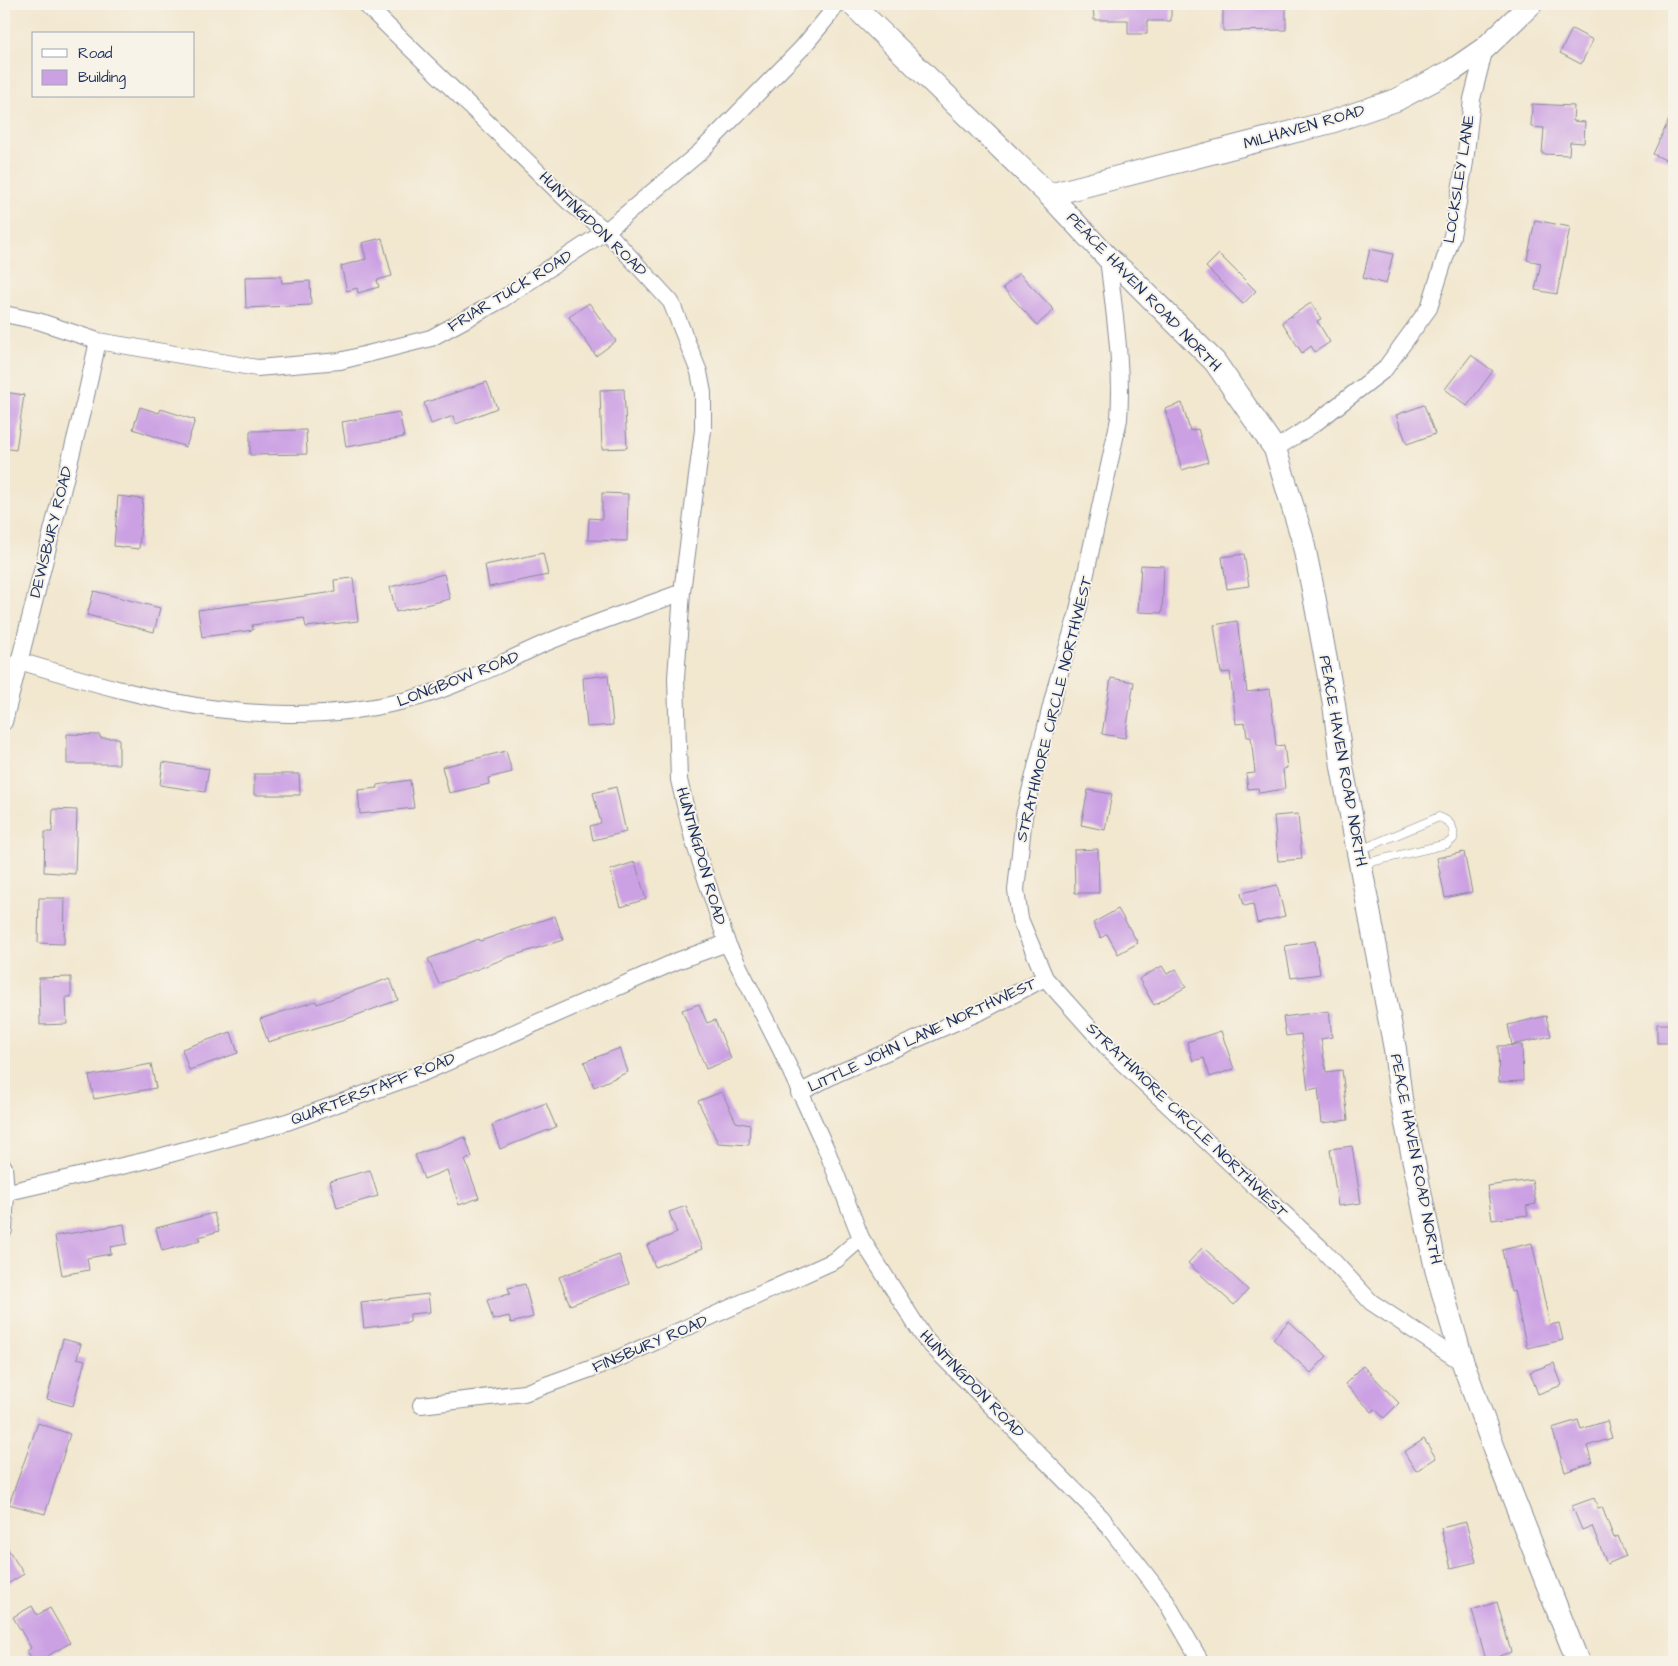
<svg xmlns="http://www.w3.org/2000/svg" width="1678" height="1666" viewBox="0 0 1678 1666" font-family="'Architects Daughter',sans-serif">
  <rect width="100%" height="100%" fill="#f7f3e8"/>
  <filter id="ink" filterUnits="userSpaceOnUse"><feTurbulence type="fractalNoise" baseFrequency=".02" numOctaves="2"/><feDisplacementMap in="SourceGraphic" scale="10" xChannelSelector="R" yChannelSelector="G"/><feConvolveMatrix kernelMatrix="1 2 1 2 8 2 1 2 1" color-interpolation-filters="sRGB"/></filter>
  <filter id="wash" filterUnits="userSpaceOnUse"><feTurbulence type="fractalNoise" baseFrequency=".0096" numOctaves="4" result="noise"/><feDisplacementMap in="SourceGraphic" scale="20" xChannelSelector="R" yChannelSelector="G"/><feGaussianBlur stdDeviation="1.12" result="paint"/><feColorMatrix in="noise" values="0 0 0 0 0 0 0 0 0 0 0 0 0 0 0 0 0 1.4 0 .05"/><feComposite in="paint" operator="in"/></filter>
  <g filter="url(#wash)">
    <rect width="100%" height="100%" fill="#f2e7cf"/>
    <g id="blocks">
      <path fill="#cca1e4" d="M1093 4H1171V21H1147V34H1128V20H1094Z
        M1286 7V30L1223 31V8Z
        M1572 29 1593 40 1581 64 1560 53Z
        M1532 104 1574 106 1573 121 1585 122 1584 143 1570 142 1569 155 1542 154 1544 128 1531 127Z
        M1674 109V164L1653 154Z
        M1535 220 1570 227 1557 294 1535 290 1541 263 1527 260Z
        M382 238 392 276 377 280 379 287 358 293 357 288 347 291 341 266 366 259 362 243Z
        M1370 249 1393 254 1386 284 1363 278Z
        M1219 254 1256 291 1243 304 1206 267Z
        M1019 273 1054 310 1037 325 1003 288Z
        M281 276 282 283 310 281 311 305 246 308 245 277Z
        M589 303 616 341 596 356 569 317Z
        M1311 303 1321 319 1317 321 1330 342 1315 352 1311 346 1302 353 1282 322Z
        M1471 355 1493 371 1467 406 1445 389Z
        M487 382 497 408 456 424 453 416 431 424 424 403Z
        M624 389 627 448 602 449 600 390Z
        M4 392 24 395 16 450 4 448Z
        M1182 403 1190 431 1198 429 1208 462 1182 470 1165 409Z
        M1424 405 1435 434 1407 444 1396 415Z
        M140 407 159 413 161 409 195 420 186 447 133 429Z
        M399 412 404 437 346 447 342 422Z
        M306 430 307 454 250 455V431Z
        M602 493 628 494 627 541 588 540 589 518 602 519Z
        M118 496 143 499 139 549 114 546Z
        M543 553 548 575 489 587 485 565Z
        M1244 554 1249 586 1227 589 1222 557Z
        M1141 565 1164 566 1162 613 1138 612Z
        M444 574 450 599 396 612 390 587Z
        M353 578 358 621 306 627 304 618 252 625 253 630 202 637 198 610 335 592 334 580Z
        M94 591 160 608 154 632 87 615Z
        M1237 621 1247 692 1270 689 1276 746 1284 745 1287 768 1283 769 1285 789 1259 793 1258 788 1248 789 1246 774 1255 773 1251 737H1247L1245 723 1236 724 1230 672 1221 673 1214 625Z
        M608 675 613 725 587 727 583 678Z
        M1111 678 1134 682 1125 738 1102 734Z
        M67 734 100 735V738H119V764H67Z
        M506 751 512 772 488 778 489 784 449 793 442 767Z
        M163 762 209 769 205 792 160 785Z
        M254 774H299L300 795H254Z
        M410 780 414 808 360 814 358 790 378 788 377 785Z
        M616 787 626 832 593 840 590 826 601 823 593 793Z
        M1088 790 1112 794 1105 830 1081 825Z
        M53 809 77 810 75 874 44 872 45 832H52Z
        M1298 814 1302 859 1278 861 1274 816Z
        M1098 849 1099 893H1075L1074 850Z
        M1464 852 1472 892 1445 898 1437 858Z
        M635 862 646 899 621 907 610 870Z
        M1277 885 1285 916 1257 923 1253 904 1244 906 1241 893Z
        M39 898H65L64 944 38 943Z
        M1118 909 1138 943 1118 954 1107 934 1101 938 1093 923Z
        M555 916 563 940 509 957 439 984 428 959 479 939 480 941Z
        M1315 941 1320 974 1291 978 1285 946Z
        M1162 966 1167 974 1176 969 1186 987 1154 1005 1139 979Z
        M71 977V997H66L67 1024 40 1025 39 978Z
        M390 978 398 1000 346 1019 268 1042 260 1019 316 1001 317 1004Z
        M699 1004 707 1023 715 1020 731 1059 706 1069 682 1010Z
        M1329 1011 1332 1037 1321 1039 1326 1072 1342 1070 1348 1120 1322 1123 1318 1088 1308 1090 1301 1034 1286 1036 1283 1017Z
        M1546 1016 1551 1036 1512 1045 1508 1025Z
        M1657 1024H1674V1043H1657Z
        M1221 1031 1234 1069 1210 1077 1204 1058 1193 1061 1187 1042Z
        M231 1032 238 1053 189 1070 182 1049Z
        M1522 1045 1523 1081 1499 1082 1498 1046Z
        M620 1048 628 1072 594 1087 584 1062Z
        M151 1064 156 1088 94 1099 89 1076Z
        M722 1092 736 1122 750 1125 749 1145 718 1143 698 1101Z
        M546 1103 556 1127 500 1149 492 1125Z
        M465 1137 472 1157 465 1160 479 1198 459 1205 447 1170 424 1179 415 1155Z
        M1352 1146 1361 1203 1338 1206 1330 1149Z
        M370 1170 378 1196 337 1208 330 1181Z
        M1532 1180 1536 1204 1526 1206 1528 1215 1492 1220 1487 1186Z
        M686 1206 702 1249 655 1267 647 1245 677 1233 669 1212Z
        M214 1213 219 1231 199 1237 200 1241 162 1251 156 1228Z
        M124 1224 127 1244 110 1247 111 1254 87 1258 89 1270 62 1275 55 1236Z
        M1532 1243 1550 1325 1559 1323 1563 1340 1527 1348 1514 1291 1511 1292 1502 1250Z
        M1203 1247 1248 1290 1234 1305 1188 1263Z
        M619 1255 629 1284 570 1305 559 1277Z
        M525 1284 533 1317 511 1323 509 1316 493 1320 487 1300 510 1294 508 1288Z
        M428 1294 430 1312 410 1314V1322L364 1328 361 1302Z
        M1289 1321 1327 1356 1311 1373 1273 1339Z
        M63 1339 81 1344 77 1358 85 1360 73 1406 47 1399Z
        M1554 1363 1562 1385 1538 1394 1530 1372Z
        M1363 1366 1399 1403 1384 1418 1375 1409 1372 1412 1345 1384Z
        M1578 1420 1581 1429 1607 1421 1612 1438 1587 1446 1592 1463 1565 1472 1552 1428Z
        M38 1423 70 1434 45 1514 9 1504Z
        M1424 1439 1436 1458 1416 1471 1404 1452Z
        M1594 1498 1598 1508 1602 1507 1614 1538 1618 1536 1626 1556 1607 1564 1592 1526 1582 1530 1572 1506Z
        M1466 1522 1476 1562 1451 1568 1441 1528Z
        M4 1543 24 1574 4 1586Z
        M1497 1602 1511 1652 1486 1660 1472 1610Z
        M32 1606 37 1615 50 1608 70 1643 37 1662H34L27 1651 31 1648 13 1617Z"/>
    </g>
  </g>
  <g filter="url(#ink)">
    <use href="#blocks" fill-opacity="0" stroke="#868b96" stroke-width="1"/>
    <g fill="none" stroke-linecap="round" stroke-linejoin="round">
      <g stroke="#868b96" stroke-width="9">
        <path id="lane" d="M1360 850 1439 817C1450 821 1455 827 1453 839L1447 844 1362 864"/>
      </g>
      <g stroke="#868b96" stroke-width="18">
        <path id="street" d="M365 4 569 202 606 231 671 302 699 372 703 393V430L682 592 676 678 679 780 693 839 727 943 781 1050 827 1151 861 1238 925 1339 1101 1517 1164 1598 1201 1662
          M1108 258C1114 312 1123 365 1119 419L1077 615 1056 686 1024 816 1016 890 1020 919 1045 978 1112 1053 1323 1250 1371 1302 1463 1363
          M4 314 38 321 98 341 257 368 340 361 431 338 501 300 606 231 699 153 802 48 830 14 836 4
          M1275 449 1314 424 1384 370 1429 308 1452 236 1465 162 1472 99 1485 48
          M19 661C155 702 278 736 419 697 464 684 506 660 548 642 592 623 638 609 682 592
          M4 722 85 400 98 341
          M799 1093 838 1073 982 1011 1045 978
          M4 1167 6 1193 4 1230
          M4 1193 148 1160 287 1122 425 1072 677 961 727 943
          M421 1405 524 1393 615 1360 836 1260 861 1238"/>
      </g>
      <g stroke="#868b96" stroke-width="24">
        <path id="secondary" d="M852 4 1049 195 1108 258 1131 278 1215 362 1275 449 1302 537 1313 590 1334 704 1342 767 1395 1049 1401 1099 1436 1269 1463 1363 1496 1454 1578 1662
          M1049 195 1331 122 1396 100 1453 70 1485 48 1531 4"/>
      </g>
      <use href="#lane" stroke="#fff" stroke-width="8"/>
      <use href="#street" stroke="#fff" stroke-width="16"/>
      <use href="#secondary" stroke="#fff" stroke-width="22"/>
    </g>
  </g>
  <g text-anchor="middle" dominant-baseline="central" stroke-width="4" stroke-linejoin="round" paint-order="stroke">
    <g font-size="16" fill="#1b2f5e" stroke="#f7f3e8">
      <text transform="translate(1304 127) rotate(-16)">MILHAVEN ROAD</text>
      <text transform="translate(1459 179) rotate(-81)">LOCKSLEY LANE</text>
      <text transform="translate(593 224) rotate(44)">HUNTINGDON ROAD</text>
      <text transform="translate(510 291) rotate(-31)">FRIAR TUCK ROAD</text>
      <text transform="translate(1144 292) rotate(46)">PEACE HAVEN ROAD NORTH</text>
      <text transform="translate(51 532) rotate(-76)">DEWSBURY ROAD</text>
      <text transform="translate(458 679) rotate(-21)">LONGBOW ROAD</text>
      <text transform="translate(1054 709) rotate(-76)">STRATHMORE CIRCLE NORTHWEST</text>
      <text transform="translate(1343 761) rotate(80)">PEACE HAVEN ROAD NORTH</text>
      <text transform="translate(701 856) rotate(74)">HUNTINGDON ROAD</text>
      <text transform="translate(922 1035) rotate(-25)">LITTLE JOHN LANE NORTHWEST</text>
      <text transform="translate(373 1089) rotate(-21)">QUARTERSTAFF ROAD</text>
      <text transform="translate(1187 1120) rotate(44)">STRATHMORE CIRCLE NORTHWEST</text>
      <text transform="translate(1416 1159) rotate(79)">PEACE HAVEN ROAD NORTH</text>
      <text transform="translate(650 1344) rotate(-23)">FINSBURY ROAD</text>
      <text transform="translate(972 1384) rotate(46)">HUNTINGDON ROAD</text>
    </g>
  </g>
  <rect width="1678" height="1666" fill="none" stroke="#f7f3e8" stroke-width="20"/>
  <rect x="32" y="32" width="162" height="65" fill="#f7f3e8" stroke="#9fa5b1"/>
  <rect x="42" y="49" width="25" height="8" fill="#ffffff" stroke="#9fa5b1"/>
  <text x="78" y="58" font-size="15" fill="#1b2f5e">Road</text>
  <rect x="42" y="70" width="25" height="15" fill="#cca1e4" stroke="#9fa5b1"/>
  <text x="78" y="82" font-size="15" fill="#1b2f5e">Building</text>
</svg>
